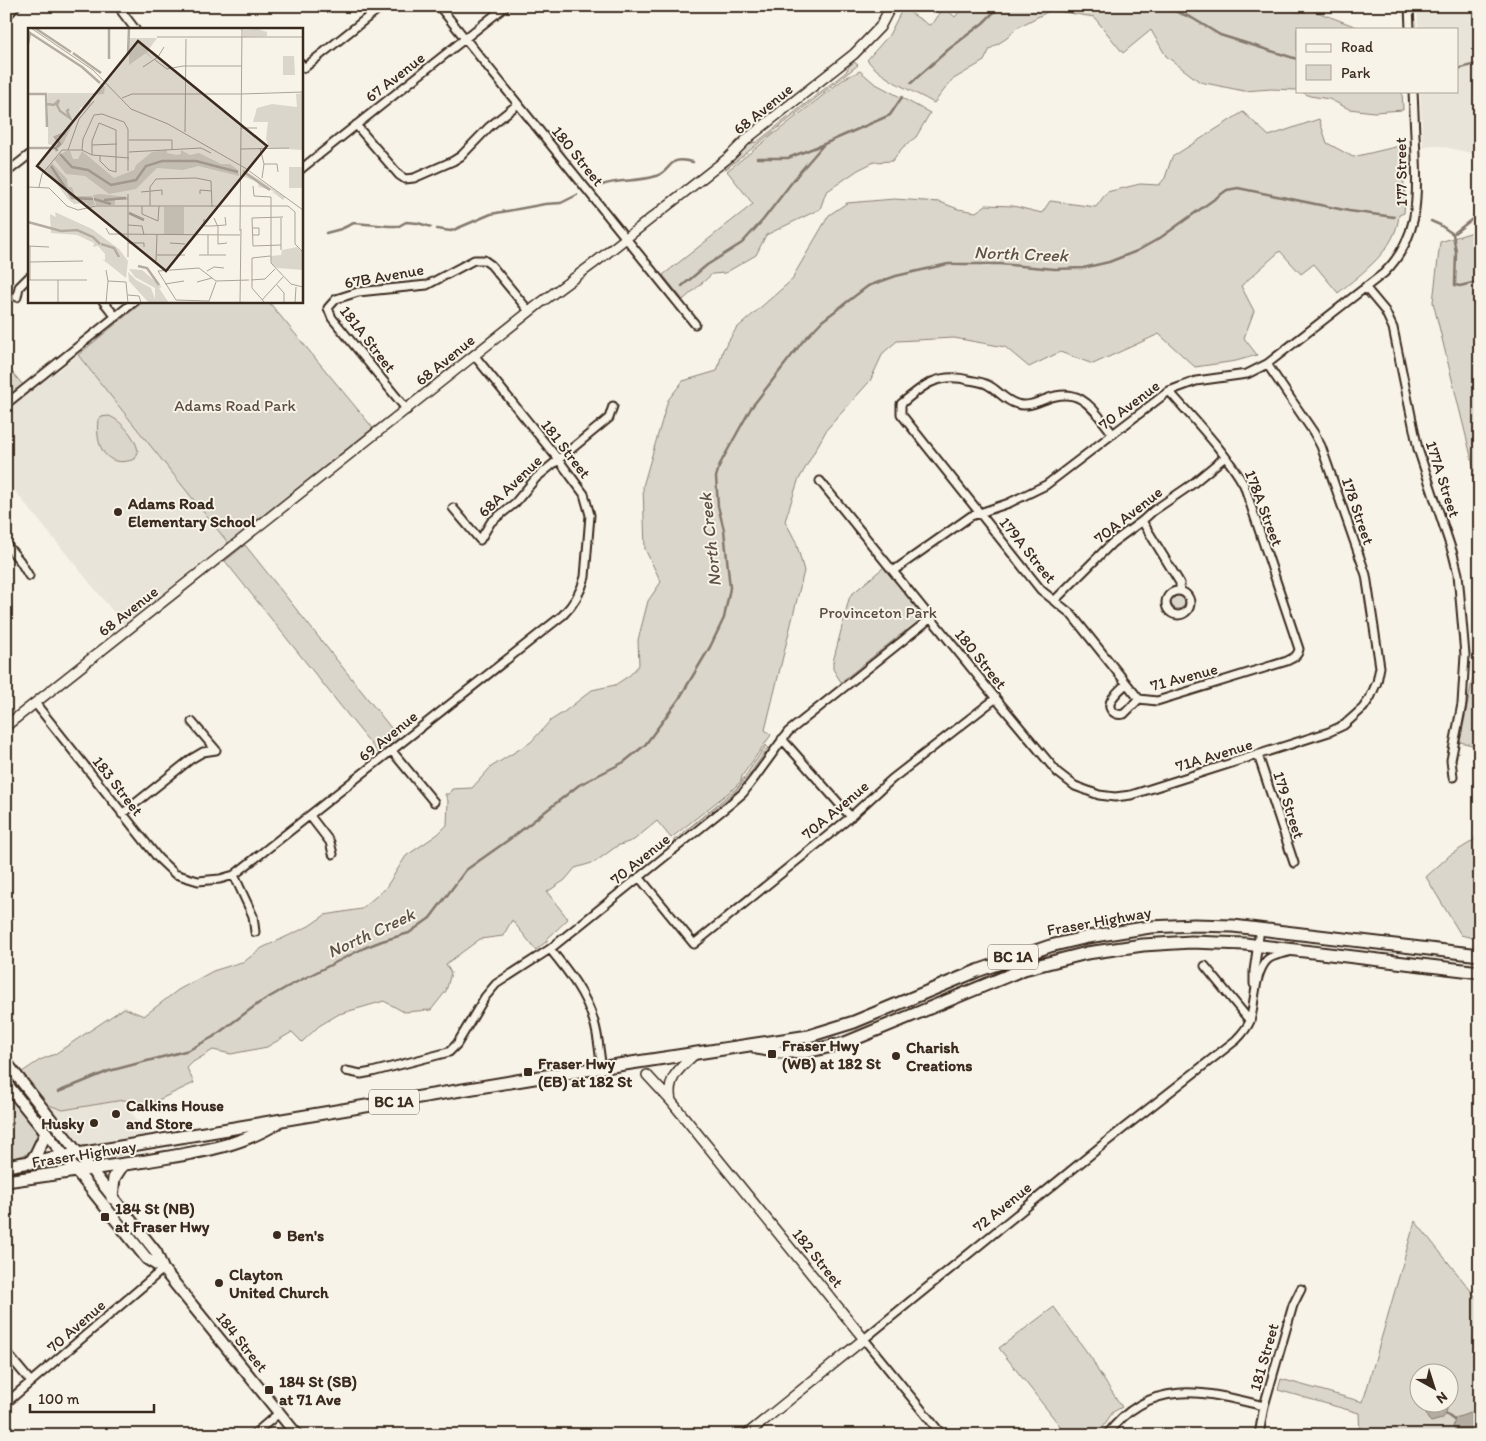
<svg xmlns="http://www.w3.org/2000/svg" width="1486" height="1441" viewBox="0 0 1486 1441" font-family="Itim,sans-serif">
  <rect width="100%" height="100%" fill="#f7f3e8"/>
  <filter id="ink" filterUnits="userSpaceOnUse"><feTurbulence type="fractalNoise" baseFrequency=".02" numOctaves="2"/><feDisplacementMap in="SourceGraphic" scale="10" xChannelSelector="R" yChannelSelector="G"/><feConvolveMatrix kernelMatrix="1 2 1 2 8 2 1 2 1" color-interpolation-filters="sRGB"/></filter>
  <g filter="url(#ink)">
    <path fill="#e9e4d9" d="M1417 6H1480V155L1440 146 1431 145 1423 148 1420 91H1457V29H1418Z
      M78 355 229 544 125 626 6 480V409L49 374 55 373Z
      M123 1100 149 1137 84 1147 74 1142 71 1138 46 1104 63 1110Z"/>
    <path fill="#dbd6cb" stroke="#8b8074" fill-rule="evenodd" d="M964 6H1283C1292 13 1301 14 1310 8L1312 10 1362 29H1297V90L1271 89 1244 91 1200 82 1166 56 1151 30 1123 53 1094 17 1051 10 1018 27 1007 38 990 49 984 61 952 80 934 103C912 90 884 81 867 60L889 35 903 8 929 25 934 22 944 7 955 17Z
      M854 62 858 65 726 169 725 168 751 143 757 142 846 72 849 66Z
      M860 71 874 83 930 113 916 137 903 147 892 161 874 162 858 170 826 192 820 209 766 235 756 255 725 273 712 274 683 300 663 275 753 204 727 171 845 78Z
      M1300 91H1402L1403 110 1374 112 1349 109 1329 99 1310 96Z
      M1243 112 1269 136 1319 119 1327 143 1353 157 1404 145 1403 174 1405 197 1404 213 1399 215C1396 250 1363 272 1338 293L1314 264 1301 274 1280 251 1241 286 1254 311 1244 338 1257 355 1236 361 1195 367 1159 334 1093 364 1060 352 1029 367 1005 347 954 338 897 341 883 353 870 381 827 429 798 481 785 521 796 542 804 571 765 730 771 735 742 776 741 781 733 789 671 838 657 821 634 840 617 846 595 862 575 868 565 880 547 892 568 919 547 939V941L536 950 512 920 503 936 480 939 446 964 451 973 446 991 431 1010 404 1012 384 1001 339 1014 319 1026 302 1042 292 1032 267 1047 231 1054 213 1050 193 1062 187 1068 194 1083 152 1103 123 1100 63 1110 46 1104 22 1072 40 1060 55 1054 124 1008 144 1016 178 990 213 971 245 961 262 948 309 926 325 915 361 909 385 889 406 856 438 834 447 825 448 801 445 794H449L452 789 472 788 491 767 531 742 550 721 564 712 592 690 615 685 630 675 639 665 638 640 648 601 661 582 645 549 643 486 668 400 683 381 717 371 723 350 736 329 793 279 794 275 829 215 847 203 894 199 940 202 958 209 976 212 986 205 1013 206 1042 213 1050 201 1096 207 1107 192 1140 184 1159 185 1165 178 1172 157Z
      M1480 230V493L1433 302 1440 242Z
      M144 301H268L373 428 229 544 78 355Z
      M6 365 23 385 11 395 6 389Z
      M109 416C121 420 137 439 138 452L135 459C105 470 95 445 98 420L100 417Z
      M245 545 399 738 379 754 225 561Z
      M884 567 919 610C923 620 916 630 905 631L841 682 833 669V662L849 599 851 595Z
      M1171 602a7 7 0 1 1 14 0a7 7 0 1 1-14 0Z
      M1474 671 1480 672V747L1460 742Z
      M766 745 768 748 750 774 734 793 673 841 738 787Z
      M1480 823V940L1461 935 1426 877 1450 855 1473 841 1477 835 1476 826Z
      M6 1092 33 1125C48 1149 25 1157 6 1159Z
      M1415 1221 1480 1302V1435H1360L1359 1413 1278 1390 1281 1379 1363 1402ZM1418 1374H1448V1404H1418Z
      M1054 1307 1092 1359 1098 1371 1122 1407 1113 1412 1097 1435H1067L999 1348Z"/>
    <path fill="#b4aca0" stroke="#84786c" d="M1479 1402C1483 1414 1473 1439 1456 1431L1453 1427 1455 1418 1473 1412Z
      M1431 1404H1448L1446 1414 1442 1419 1431 1422 1428 1419 1426 1414Z"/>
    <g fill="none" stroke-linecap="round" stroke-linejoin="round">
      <path stroke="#84786c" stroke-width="2.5" d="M1163 6 1192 18 1220 35 1297 59
        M1457 69 1480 63
        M911 83 949 49 983 23 1000 6
        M757 158H788L824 144 890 115 902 97
        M602 185C619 179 639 182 656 176 674 170 666 155 693 162
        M1431 221 1440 225 1453 234 1480 213
        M437 229 451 231 491 214 545 204 561 203 577 195
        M326 233 341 229 354 223 389 226H399L406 222 418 223 431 227
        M1453 234 1456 252 1455 285 1460 286 1480 281
        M682 286 707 265 742 243 763 220 799 173 824 144
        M58 1092 109 1071 189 1050 213 1037 259 1003 287 987 364 948 382 941 409 933 430 918 466 870 514 836 579 785 624 762 645 745 679 699 710 647 724 618 730 588 724 530 718 506 716 477 720 464 751 408 803 341 822 321 868 286 896 276 948 264H1000L1055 269 1083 268 1109 262 1137 251 1160 238 1227 190 1238 188 1349 211 1394 217
        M6 1127 13 1123
        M1446 1414 1454 1420"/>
      <g stroke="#3b2a1e" stroke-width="11">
        <path id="minor" d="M439 6 695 324
          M1409 6 1410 29
          M122 12 135 29
          M6 17 16 6
          M301 64 304 68 382 6
          M356 125 399 175 405 179 414 178 453 161 461 156 489 127 518 104
          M301 169 506 6
          M6 173 29 155
          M1365 287 1385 311 1393 328 1418 449 1453 554 1458 574 1465 655 1462 704 1451 760 1453 777
          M17 297 19 287 29 277
          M103 301 116 317
          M6 404 135 301
          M407 410 332 318 328 308 336 299 358 292 427 285 474 260H484L491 265 529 311
          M1113 434C1093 410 1082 385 1046 399 1036 403 1027 407 1017 404 1005 401 998 390 988 385 983 382 975 381 969 380 939 372 923 385 901 404V414L1041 590 1071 614 1139 699
          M820 481 1002 706 1057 772 1075 786 1099 795 1115 797 1131 795 1329 732 1344 725 1363 708 1370 698 1377 682 1380 667 1366 575 1321 446 1314 433 1267 364
          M453 508 480 540 491 522 515 503 536 478 609 418 613 406
          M1142 521 1180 583V590
          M6 544 20 561 29 576
          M893 571 971 516 1009 503 1046 485 1169 391 1196 381 1247 374 1267 364 1384 273C1418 239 1418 202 1416 157 1415 135 1414 113 1413 91
          M1166 603a12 12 0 1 1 24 0a12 12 0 1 1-24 0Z
          M1054 601 1112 543 1142 521 1153 511 1191 485 1225 457
          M1126 684C1120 690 1104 702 1112 711 1116 715 1120 715 1124 714L1139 699
          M1139 699 1157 701 1287 661C1293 658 1298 656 1299 649L1244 485C1224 450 1195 421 1169 391
          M35 703 158 858 175 874 198 881 220 879 234 875 563 615C574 604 581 592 585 577L590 515 584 494 558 459 474 355
          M782 739 851 817
          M392 751 434 802
          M1258 755 1294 863
          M122 814 191 759 203 752 216 750 192 722
          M310 816 330 842 333 854
          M234 875 253 916 255 932
          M639 877 694 944 847 820 892 779 995 699
          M550 949C568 971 586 994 594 1022 599 1037 599 1053 602 1068
          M1205 966 1250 1021
          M1254 984V971L1260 929
          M346 1071 361 1074 372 1072 449 1052 457 1044 485 997 496 984 550 949 729 805 743 793 753 780 788 732 931 618
          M6 1352 31 1382
          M6 1403 163 1269
          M253 1435 279 1413
          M942 1435 864 1339 1106 1142 1236 1040C1241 1035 1247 1028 1250 1021 1255 1005 1254 973 1267 960 1272 955 1282 954 1289 952
          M1107 1435C1149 1377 1204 1391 1264 1406
          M1259 1435 1264 1406 1293 1305 1301 1289"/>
      </g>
      <g stroke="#3b2a1e" stroke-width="12">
        <path id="tertiary" d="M6 726 539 304 593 264 728 158 749 137 854 54 880 27 891 6
          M647 1075 671 1101 864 1339 746 1435
          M671 1101C666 1078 680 1068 695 1054"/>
      </g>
      <g stroke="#3b2a1e" stroke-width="14">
        <path id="secondary" d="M6 1062 156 1252 163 1269 297 1435
          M6 1083 147 1259 163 1269"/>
      </g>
      <g stroke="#3b2a1e" stroke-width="15">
        <path id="primary" d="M757 1048 780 1052H806L845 1043 1024 969 1087 953 1143 945 1191 942 1245 944 1480 972
          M30 1163 36 1154 46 1133
          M6 1166 546 1076 809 1036 854 1022 977 971 1050 946 1088 937 1150 927 1194 925 1233 926 1480 955
          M6 1181C53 1174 99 1168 146 1161 191 1153 237 1148 277 1123
          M112 1198 114 1178 123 1164"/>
      </g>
      <use href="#minor" stroke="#f7f3e8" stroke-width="7"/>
      <use href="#tertiary" stroke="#f7f3e8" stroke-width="9"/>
      <use href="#secondary" stroke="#f7f3e8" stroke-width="10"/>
      <use href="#primary" stroke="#f7f3e8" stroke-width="11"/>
    </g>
  </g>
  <g fill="#3b2a1e" stroke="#f7f3e8" stroke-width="2">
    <circle cx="118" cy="512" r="5"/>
    <rect x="767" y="1049" width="10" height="10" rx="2.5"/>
    <circle cx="896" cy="1056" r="5"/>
    <rect x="523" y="1067" width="10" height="10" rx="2.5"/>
    <circle cx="116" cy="1114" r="5"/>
    <circle cx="94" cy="1123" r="5"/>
    <rect x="100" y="1212" width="10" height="10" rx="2.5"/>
    <circle cx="277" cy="1235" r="5"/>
    <circle cx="219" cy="1283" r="5"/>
    <rect x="264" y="1385" width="10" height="10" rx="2.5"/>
  </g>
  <g text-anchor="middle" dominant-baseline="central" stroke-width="4" stroke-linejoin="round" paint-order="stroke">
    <g fill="#f7f3e8" stroke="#73665b" stroke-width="1">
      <rect x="988" y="944.5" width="50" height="25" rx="4"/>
      <rect x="369" y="1089.5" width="50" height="25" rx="4"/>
    </g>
    <g font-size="15" font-weight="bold" fill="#3b2a1e">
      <text x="1013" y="957">BC 1A</text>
      <text x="394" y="1102">BC 1A</text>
    </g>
    <g font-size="16" fill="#3b2a1e" stroke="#f7f3e8">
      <text transform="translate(395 77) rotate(-38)">67 Avenue</text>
      <text transform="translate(763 109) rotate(-39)">68 Avenue</text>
      <text transform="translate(578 156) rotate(51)">180 Street</text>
      <text transform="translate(1401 172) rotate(-91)">177 Street</text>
      <text transform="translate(384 276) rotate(-10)">67B Avenue</text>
      <text transform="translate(368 339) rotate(52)">181A Street</text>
      <text transform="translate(445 360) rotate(-39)">68 Avenue</text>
      <text transform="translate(1129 405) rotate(-37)">70 Avenue</text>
      <text transform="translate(566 449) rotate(52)">181 Street</text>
      <text transform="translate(1443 479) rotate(72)">177A Street</text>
      <text transform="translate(510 486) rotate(-44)">68A Avenue</text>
      <text transform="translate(1264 508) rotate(69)">178A Street</text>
      <text transform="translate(1358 511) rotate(71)">178 Street</text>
      <text transform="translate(1128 515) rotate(-38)">70A Avenue</text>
      <text transform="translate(1028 550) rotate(51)">179A Street</text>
      <text transform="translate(128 611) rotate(-38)">68 Avenue</text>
      <text transform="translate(981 659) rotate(51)">180 Street</text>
      <text transform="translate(1184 677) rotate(-15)">71 Avenue</text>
      <text transform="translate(388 736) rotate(-39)">69 Avenue</text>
      <text transform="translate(1214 755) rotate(-17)">71A Avenue</text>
      <text transform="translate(118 786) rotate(52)">183 Street</text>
      <text transform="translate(1289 805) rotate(72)">179 Street</text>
      <text transform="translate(835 810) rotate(-40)">70A Avenue</text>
      <text transform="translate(640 859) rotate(-39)">70 Avenue</text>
      <text transform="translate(1099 921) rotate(-10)">Fraser Highway</text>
      <text transform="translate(84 1154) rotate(-9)">Fraser Highway</text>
      <text transform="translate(1002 1207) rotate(-39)">72 Avenue</text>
      <text transform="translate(818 1258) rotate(51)">182 Street</text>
      <text transform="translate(76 1326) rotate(-41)">70 Avenue</text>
      <text transform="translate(242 1342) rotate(51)">184 Street</text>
      <text transform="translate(1264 1357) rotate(-74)">181 Street</text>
    </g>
    <g font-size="16" fill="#5b4c41" stroke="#f7f3e8">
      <text x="235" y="405">Adams Road Park</text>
      <text x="878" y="612">Provinceton Park</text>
    </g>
    <g font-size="16" font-weight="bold" fill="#3b2a1e" stroke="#f7f3e8" text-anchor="start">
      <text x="128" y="503">Adams Road<tspan x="128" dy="18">Elementary School</tspan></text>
      <text x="782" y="1045">Fraser Hwy<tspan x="782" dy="18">(WB) at 182 St</tspan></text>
      <text x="906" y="1047">Charish<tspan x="906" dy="18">Creations</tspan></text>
      <text x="538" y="1063">Fraser Hwy<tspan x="538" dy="18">(EB) at 182 St</tspan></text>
      <text x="126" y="1105">Calkins House<tspan x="126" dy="18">and Store</tspan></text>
      <text x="84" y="1123" text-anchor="end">Husky</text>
      <text x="115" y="1208">184 St (NB)<tspan x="115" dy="18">at Fraser Hwy</tspan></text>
      <text x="287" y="1235">Ben's</text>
      <text x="229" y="1274">Clayton<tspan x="229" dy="18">United Church</tspan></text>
      <text x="279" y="1381">184 St (SB)<tspan x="279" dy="18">at 71 Ave</tspan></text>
    </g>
    <g font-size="18" font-style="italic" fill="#5f5145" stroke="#f7f3e8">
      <text transform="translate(1021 254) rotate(2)">North Creek</text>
      <text transform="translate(710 540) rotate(-96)">North Creek</text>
      <text transform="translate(371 933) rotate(-25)">North Creek</text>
    </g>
  </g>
  <g transform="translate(28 28)">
    <rect width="275" height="275" fill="#f7f3e8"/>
    <path d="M230 1 239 4V8L215 9V2ZM101 10H129L119 24 125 32 118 25 101 37ZM255 28H266L267 47H255ZM73 55 77 59 76 66 64 67 61 72 63 76 57 81 53 79 35 116 30 120 20 116V65H68ZM275 65V122L241 120 238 111 240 94H225L229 80 244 76 269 79 268 66ZM139 122V125L149 127 153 126V122L162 127 171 125 193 136H202L210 142 211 148 170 138 155 142 129 140 108 161 81 166 57 148 38 146 26 131 38 123H42L45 131H50L54 123 86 150 106 142 108 137 124 124ZM24 135 39 151 40 159H44L47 168H64L67 177 60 179 59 175 46 176 40 171 18 142ZM261 139H275V160H261ZM215 141 257 169 255 172 246 165 243 167 246 164 243 162 231 159 229 154 214 148ZM72 166 100 169V172H87V177H68L65 167ZM136 179H156V206H136ZM27 184 64 201 91 221 100 233 98 250 74 231 77 232V226L70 218 65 219 66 215 49 207 23 205 22 186 28 189ZM269 219 275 224V242L249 240 244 236 242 228 253 227 254 222ZM101 241 114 242 134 259 131 260 141 275H121L101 253 100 244 108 252 123 260 127 271V260L107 249Z" fill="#dbd6cb"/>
    <path fill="none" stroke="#b4aca0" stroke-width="2.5" d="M7 0 43 24M81 0V31M0 16 2 5 54 39 72 55M45 25 73 45M100 26 101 0M0 66H18L19 99M19 76 26 77 31 72 29 77 32 83 42 90 39 83 41 81M29 119 32 116 27 109 37 105M0 120H28L29 123M32 126 44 139 60 142 83 157 108 152 118 138 134 133H168L210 144M23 138 44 170 65 171M216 144 242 162M66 171 83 176M76 172 98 170M101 185 116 192M0 194 33 203 49 202 65 209 72 216M73 216 86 220 91 229M110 238 119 240 131 257"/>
    <path fill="none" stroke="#aca397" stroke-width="1" d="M3 0 65 42M129 9H275M127 32 139 41 155 38H213M115 39 130 29 136 19M64 41 103 81 140 96 217 140 275 182M213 66 275 64M94 70 104 66H213M213 100H229M157 104 158 11M101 112H144V122M64 117 89 116M232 120 236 136 234 150M213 121 261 120M40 122 51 91 66 73M54 122 55 111 66 87 74 86 96 94 100 101V143M101 124 173 120 183 125M64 127V113L71 95 88 102M72 127V133L81 142 88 144V102M236 136H249L250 144M225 158 226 168 243 169V235L263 256 275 259M0 159 21 160 39 178 50 182 68 178H260L267 184V216L275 224M11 159 14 146 34 122H54L64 127 101 130M113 164 134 162V167M172 166V162L184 163M114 178V186L130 193 131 178M122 178V159L128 151 168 150 183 153 184 179M186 190 190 199V216L199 215M253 190V222M176 191V198H184L198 197 197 189M100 197 114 198 116 207M78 200 81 206 212 207M212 203 214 0M225 207H231V200H225M100 215H116V219M142 215 157 216M253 217 225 218 224 190 255 189M0 218 21 219M129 227H157M171 227H198M180 227V207M100 229V166M128 233 129 207M2 234 55 233M179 243 186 239 196 240M0 252H59M2 252V218M223 252 237 251 247 241M80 253 98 254 100 275M169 254 184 250M137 256 156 253M249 257 256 265V275M100 267 111 268 113 275M234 272 255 249M181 273 148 272 130 243 171 240 188 253 221 252M181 273 188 254M30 275V252M78 275 80 253 78 242M212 275 213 201M237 275 224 260V230L242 228M267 275 268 259"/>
    <path fill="#3b2a1e" fill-opacity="0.15" stroke="#3b2a1e" stroke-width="2.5" d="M110 13 239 118 138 243 9 138Z"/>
    <rect width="275" height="275" fill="none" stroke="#3b2a1e" stroke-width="2.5"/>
  </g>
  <rect width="1486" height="1441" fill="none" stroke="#f7f3e8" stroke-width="25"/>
  <rect x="12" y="12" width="1461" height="1416" fill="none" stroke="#3b2a1e" stroke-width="2" filter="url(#ink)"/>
  <rect x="1296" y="28" width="162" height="65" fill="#f7f3e8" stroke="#aca397"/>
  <rect x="1306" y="44" width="25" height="8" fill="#f7f3e8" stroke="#aca397"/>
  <text x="1341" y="52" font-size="15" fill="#3b2a1e">Road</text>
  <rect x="1306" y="65" width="25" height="15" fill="#dbd6cb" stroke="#aca397"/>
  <text x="1341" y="78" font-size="15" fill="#3b2a1e">Park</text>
  <g transform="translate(1434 1388) rotate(141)"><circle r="24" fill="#f7f3e8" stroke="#aca397"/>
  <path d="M0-4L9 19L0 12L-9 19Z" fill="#3b2a1e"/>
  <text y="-8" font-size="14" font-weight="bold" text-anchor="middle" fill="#3b2a1e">N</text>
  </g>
  <path d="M30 1404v8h124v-8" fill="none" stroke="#3b2a1e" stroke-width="2.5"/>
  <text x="38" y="1404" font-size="15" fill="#3b2a1e" stroke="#f7f3e8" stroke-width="4" paint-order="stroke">100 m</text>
</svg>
